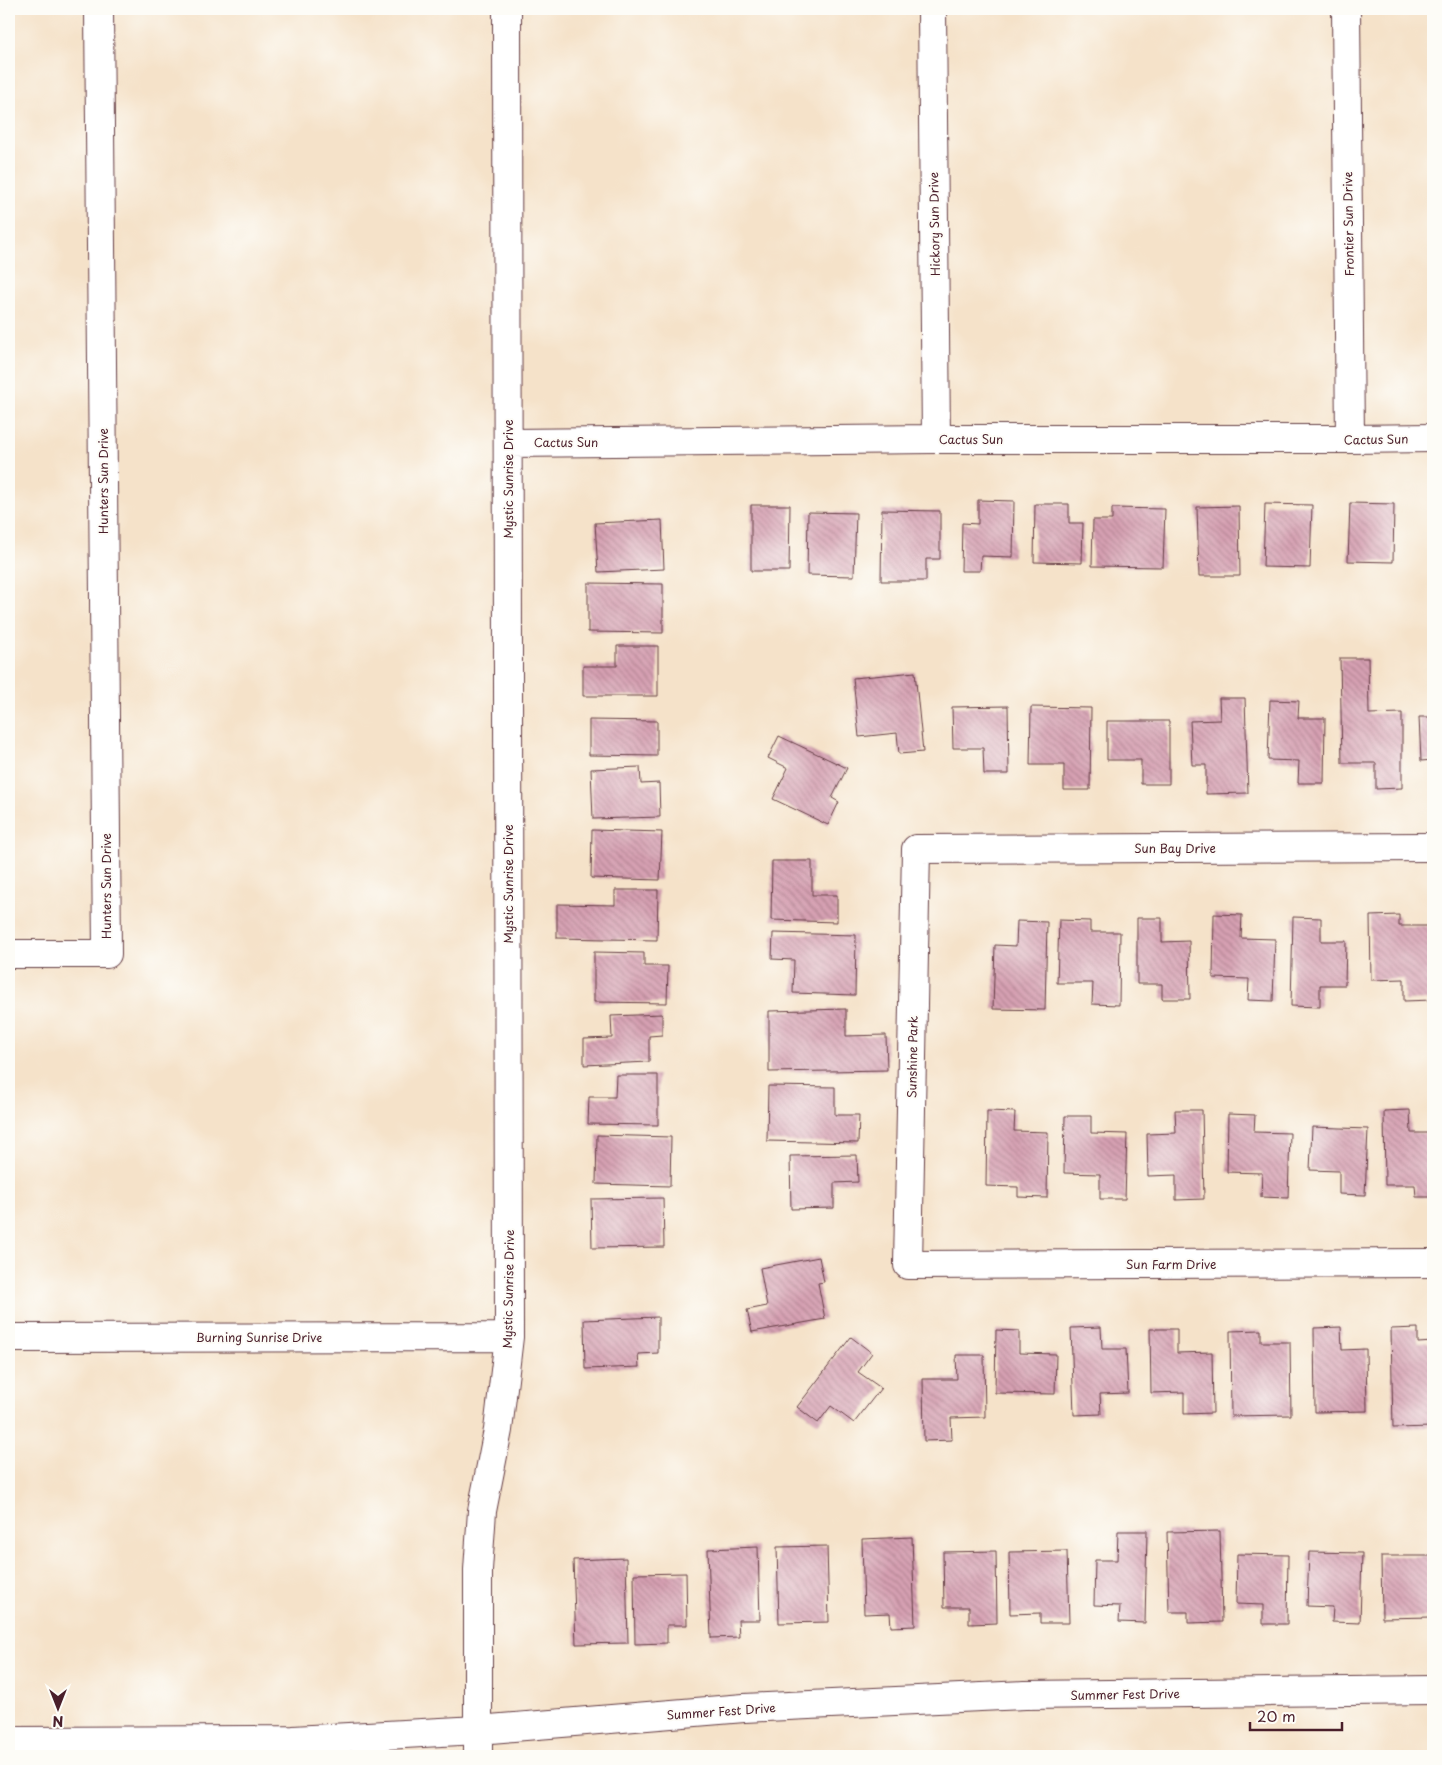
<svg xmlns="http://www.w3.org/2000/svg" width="1442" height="1765" viewBox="0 0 1442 1765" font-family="'Playpen Sans',sans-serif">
  <defs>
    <pattern id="building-back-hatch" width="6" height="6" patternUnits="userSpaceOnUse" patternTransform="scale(1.25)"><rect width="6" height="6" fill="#d6a0b2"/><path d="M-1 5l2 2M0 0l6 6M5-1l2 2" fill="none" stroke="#b08291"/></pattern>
  </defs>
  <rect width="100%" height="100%" fill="#fdfcf7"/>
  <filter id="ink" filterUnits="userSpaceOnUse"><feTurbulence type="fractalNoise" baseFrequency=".02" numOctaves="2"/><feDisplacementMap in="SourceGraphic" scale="10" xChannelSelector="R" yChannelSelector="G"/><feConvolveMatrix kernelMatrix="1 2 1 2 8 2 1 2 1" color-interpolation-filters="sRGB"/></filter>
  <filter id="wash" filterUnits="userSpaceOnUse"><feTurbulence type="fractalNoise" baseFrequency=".0096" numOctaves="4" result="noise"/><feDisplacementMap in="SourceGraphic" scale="20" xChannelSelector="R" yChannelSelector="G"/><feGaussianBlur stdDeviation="1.12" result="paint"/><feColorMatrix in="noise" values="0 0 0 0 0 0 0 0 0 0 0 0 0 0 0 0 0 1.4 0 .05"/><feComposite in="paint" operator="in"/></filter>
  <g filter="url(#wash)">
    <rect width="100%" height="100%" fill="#f5e2c9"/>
    <g id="blocks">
      <path fill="url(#building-back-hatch)" d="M978 500 1014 501 1013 557 981 556 980 571H961L962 523 978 524Z
        M1350 503 1394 504 1393 562 1348 561Z
        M1431 503H1433V564H1430Z
        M1035 504H1069V523H1083L1082 563 1034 562Z
        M1265 504 1312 505 1310 568 1263 567Z
        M751 505H790L789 571H751Z
        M1239 506 1240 576H1199L1197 507Z
        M1112 508 1165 509 1163 567 1092 566 1093 520H1112Z
        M882 510 940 511V559H926V581H881Z
        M808 512 856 513 854 576 807 575Z
        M662 520 664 569 598 572 595 523Z
        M588 583 663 584V633L588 632Z
        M617 646H658V696H583V666H617Z
        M1340 658H1368L1369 714 1402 713V788L1376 789V763H1342Z
        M915 672 923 752 899 754 897 733 859 737 853 678Z
        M1219 698H1245L1248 793 1206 794V765H1192L1190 721 1220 720Z
        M1270 700 1299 701 1298 718H1325L1324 783H1298L1299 761 1268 760Z
        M1008 706 1009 774H984L983 748H953L952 707Z
        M1031 707 1091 708 1090 790H1064V765H1030Z
        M1419 717H1433V760L1421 761Z
        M589 720 657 721V756L589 755Z
        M1107 721H1169V784H1141V760H1107Z
        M779 736 847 768 832 798 839 802 828 825 773 799 788 768 768 758Z
        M640 767 641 784 659 783 660 817 593 819 591 769Z
        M592 830 662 832 660 880 591 878Z
        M772 861H812V895H837V922L771 920Z
        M615 890H658L657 940 557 938V904L615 905Z
        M1214 914 1242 915 1241 938 1275 939 1273 1001 1248 1000 1249 979 1213 978Z
        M1399 915V926H1431L1433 1000 1404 1001V979L1371 980 1370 916Z
        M1293 917 1321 918V941H1346L1345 985H1320V1007L1291 1006Z
        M1137 918H1162V942L1189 941 1190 999H1162V984H1137Z
        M1059 920 1090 921V932H1120L1119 1005 1092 1004 1093 983H1057Z
        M1017 921 1047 922 1045 1010 993 1009 995 945 1016 946Z
        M773 933 856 935 855 995 793 993 794 960 772 959Z
        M594 952 644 953V966H668L667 1003 594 1002Z
        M846 1009V1036L886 1035 887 1070 769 1072V1011Z
        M662 1014V1035L649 1036V1062L584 1065V1039L612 1038 611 1016Z
        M616 1075H658V1125L588 1124 589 1097H615Z
        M768 1086 835 1087V1115H859L858 1143 767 1141Z
        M1175 1110H1202L1204 1199 1176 1200V1175L1148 1176 1147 1134 1176 1133Z
        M1410 1110 1411 1133H1433V1197H1416L1415 1185H1385L1384 1111Z
        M987 1111 1015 1112 1014 1131 1048 1132 1047 1198 1018 1197V1187L986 1186Z
        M1228 1114 1255 1115 1254 1132 1290 1133 1288 1198 1261 1197 1262 1173 1227 1172Z
        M1065 1116H1091V1133L1127 1134 1125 1199H1100V1174L1064 1173Z
        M1312 1127 1368 1129 1365 1195 1339 1194V1171L1310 1170Z
        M597 1135 671 1137 670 1186 596 1184Z
        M857 1155 858 1182 834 1183V1208L791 1209 790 1156Z
        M663 1198 664 1247 592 1248 591 1199Z
        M819 1257 824 1282 818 1283 825 1319 752 1332 747 1310 767 1306 760 1268Z
        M658 1317V1353L638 1354 639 1367 585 1369 584 1320Z
        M1101 1327 1102 1349H1126L1128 1393 1100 1394 1101 1414 1074 1415 1071 1328Z
        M1341 1327 1342 1350 1366 1349 1367 1411 1315 1412 1314 1328Z
        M1418 1328V1343L1433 1342V1427L1393 1428 1391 1329Z
        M1150 1329H1177V1353L1212 1352 1213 1413 1184 1414V1392L1151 1393Z
        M996 1330 1019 1331V1353L1056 1354 1055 1394 995 1393Z
        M1261 1330V1342H1290L1291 1415 1231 1416 1230 1331Z
        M851 1337 872 1353 858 1372 881 1388 854 1423 831 1406 818 1423 797 1407Z
        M956 1355H984L985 1417 951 1418 952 1440 924 1441 923 1379H957Z
        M1118 1531H1147L1145 1623 1119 1622 1120 1606 1094 1605 1095 1560H1117Z
        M1220 1531 1222 1622 1188 1623V1612H1169L1167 1532Z
        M912 1537 915 1626 891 1627 890 1613 864 1614 862 1539Z
        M827 1546 829 1622 779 1623 777 1547Z
        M758 1547 760 1620H738L739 1637 711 1638 708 1549Z
        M996 1551 997 1623 969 1624V1607H944L943 1552Z
        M1067 1551 1069 1623H1040V1613L1010 1614 1009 1552Z
        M1309 1552 1362 1553 1360 1623 1332 1622 1333 1607 1307 1606Z
        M1237 1554 1288 1555 1287 1624H1263V1605L1236 1604Z
        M1381 1556H1432V1617L1382 1618Z
        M626 1558 628 1643 576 1644 573 1560Z
        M686 1573 687 1625H667V1643L635 1644 634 1574Z"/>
    </g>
  </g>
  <g filter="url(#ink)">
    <use href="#blocks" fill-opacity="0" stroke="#643c43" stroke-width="1"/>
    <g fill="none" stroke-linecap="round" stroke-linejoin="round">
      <g stroke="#643c43" stroke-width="30">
        <path id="minor" d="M932 9 936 439
          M1346 9 1350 439
          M508 443 936 439H1350L1433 438
          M1433 847 916 849 908 1265 1433 1263
          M9 954H107L99 9
          M9 1338 509 1337
          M478 1756V1570L482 1511 498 1430 509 1337 507 9"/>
      </g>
      <g stroke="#643c43" stroke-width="30">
        <path id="tertiary" d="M9 1741 293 1740 478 1730 744 1708 1025 1695 1433 1690"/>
      </g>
      <use href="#minor" stroke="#fff" stroke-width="28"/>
      <use href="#tertiary" stroke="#fff" stroke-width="28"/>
    </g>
  </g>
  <g text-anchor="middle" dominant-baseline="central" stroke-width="4" stroke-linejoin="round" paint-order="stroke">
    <g font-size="12" fill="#4a1f2b" stroke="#fdfcf7">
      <text transform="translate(934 224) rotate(-91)">Hickory Sun Drive</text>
      <text transform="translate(1348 224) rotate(-91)">Frontier Sun Drive</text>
      <text x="971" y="439">Cactus Sun</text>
      <text transform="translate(1376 439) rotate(-1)">Cactus Sun</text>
      <text x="566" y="442">Cactus Sun</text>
      <text transform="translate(508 479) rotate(-90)">Mystic Sunrise Drive</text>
      <text transform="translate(103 481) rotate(-90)">Hunters Sun Drive</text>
      <text x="1175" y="848">Sun Bay Drive</text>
      <text transform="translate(508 884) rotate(-90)">Mystic Sunrise Drive</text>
      <text transform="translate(106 886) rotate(-90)">Hunters Sun Drive</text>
      <text transform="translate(912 1057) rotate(-89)">Sunshine Park</text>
      <text x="1171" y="1264">Sun Farm Drive</text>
      <text transform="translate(508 1289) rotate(-89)">Mystic Sunrise Drive</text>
      <text x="259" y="1337">Burning Sunrise Drive</text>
      <text transform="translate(1125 1694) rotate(-1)">Summer Fest Drive</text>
      <text transform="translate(721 1711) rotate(-4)">Summer Fest Drive</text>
    </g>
  </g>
  <rect width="1442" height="1765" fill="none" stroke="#fdfcf7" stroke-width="30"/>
  <g transform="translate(58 1708) rotate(180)" stroke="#fdfcf7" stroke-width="4" paint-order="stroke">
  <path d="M0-4L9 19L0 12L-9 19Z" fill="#4a1f2b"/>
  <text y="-8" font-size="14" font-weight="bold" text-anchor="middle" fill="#4a1f2b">N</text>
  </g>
  <path d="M1250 1722v8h92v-8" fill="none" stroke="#4a1f2b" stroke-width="2.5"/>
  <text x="1257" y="1722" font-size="15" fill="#4a1f2b" stroke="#fdfcf7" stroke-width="4" paint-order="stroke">20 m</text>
</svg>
